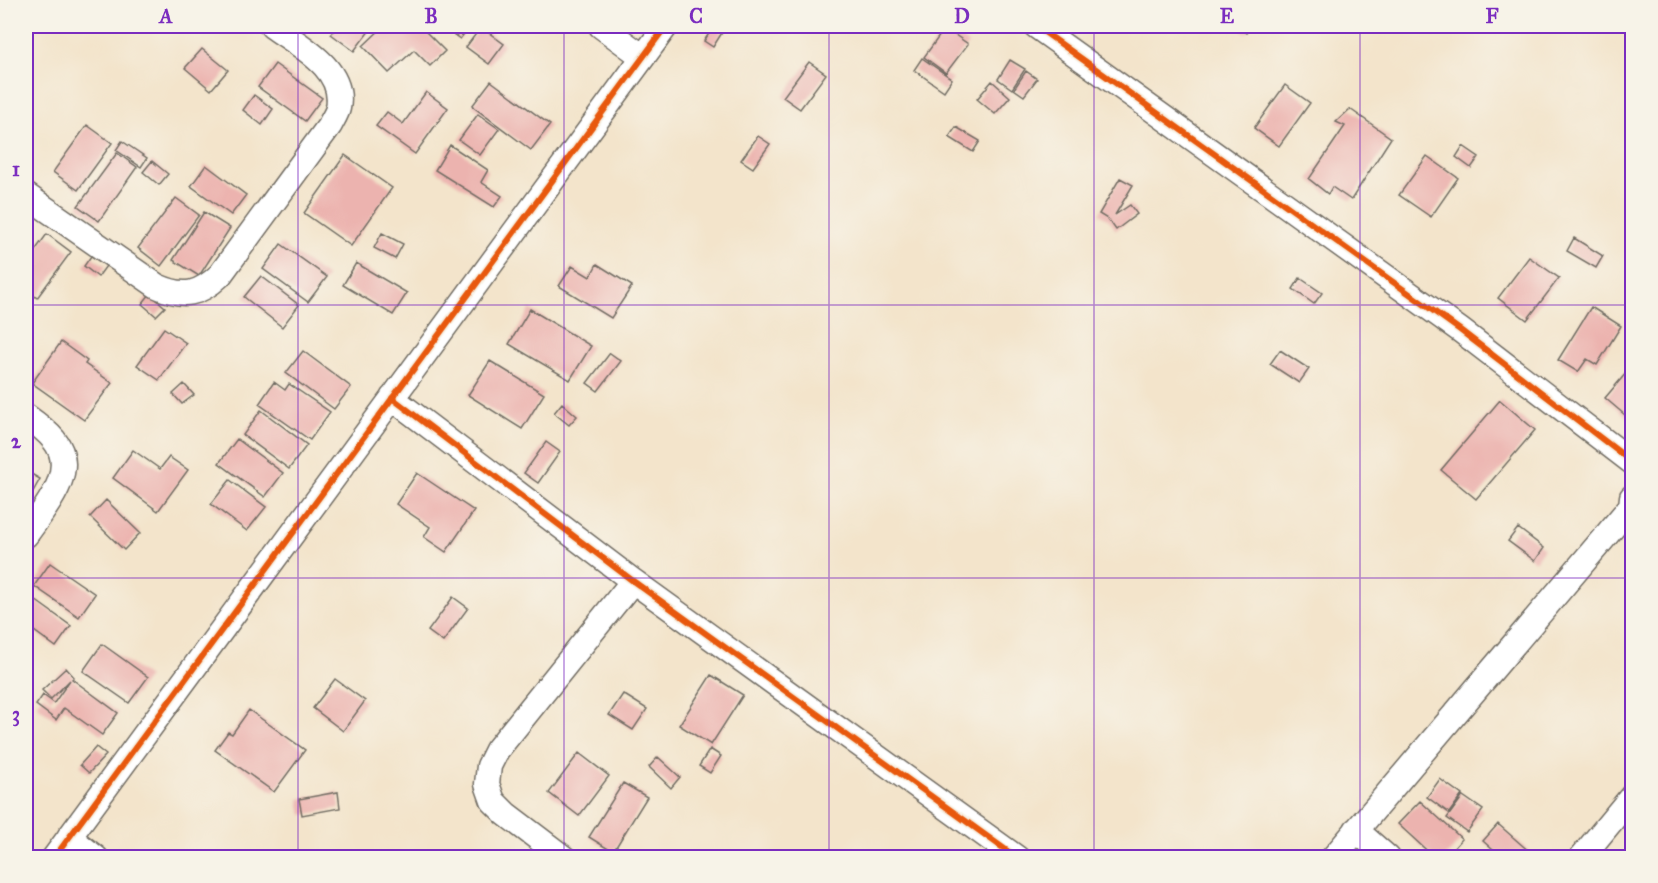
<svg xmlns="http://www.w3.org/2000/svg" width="1658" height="883" viewBox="0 0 1658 883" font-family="'IM FELL Great Primer',serif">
  <rect width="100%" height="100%" fill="#f7f3e8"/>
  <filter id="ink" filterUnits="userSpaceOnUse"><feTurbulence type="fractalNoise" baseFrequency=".0167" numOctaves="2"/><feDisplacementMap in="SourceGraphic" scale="12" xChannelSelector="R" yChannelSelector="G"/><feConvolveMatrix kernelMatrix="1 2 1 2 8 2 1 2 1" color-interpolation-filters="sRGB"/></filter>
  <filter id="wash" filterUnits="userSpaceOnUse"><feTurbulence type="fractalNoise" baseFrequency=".008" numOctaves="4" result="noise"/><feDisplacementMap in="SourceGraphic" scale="24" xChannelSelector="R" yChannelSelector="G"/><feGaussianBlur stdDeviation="1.35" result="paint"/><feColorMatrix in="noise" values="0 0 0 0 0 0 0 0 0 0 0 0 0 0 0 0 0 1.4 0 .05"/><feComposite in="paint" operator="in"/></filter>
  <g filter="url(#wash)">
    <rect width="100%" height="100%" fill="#f3e4cb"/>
    <g id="blocks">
      <path fill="#ecb3af" d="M338 26H373L354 51 331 34Z
        M384 26H420L445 51 430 66 414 50 389 73 363 46Z
        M441 26H470L460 39Z
        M714 26H720L725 28 713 47 704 41Z
        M1236 26H1252L1246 33Z
        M481 27 504 44 489 64 466 47Z
        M945 28 968 44 946 73 924 57Z
        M202 49 228 70 211 90 185 68Z
        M922 58 952 79 944 91 914 70Z
        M1010 60 1025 69 1012 89 998 79Z
        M809 62 826 74 800 109 783 97Z
        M275 64 322 98 305 121 258 87Z
        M1026 71 1037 79 1024 96 1014 89Z
        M491 81 550 125 531 150 472 106Z
        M992 81 1010 97 995 114 977 99Z
        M1285 85 1310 103 1279 146 1254 128Z
        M426 92 448 108 415 154 376 126 387 112 403 124Z
        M254 95 273 109 262 125 243 110Z
        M1350 109 1391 138 1351 200 1332 187 1328 194 1309 179 1345 126 1336 122Z
        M478 114 499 129 480 155 459 140Z
        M87 125 112 143 78 190 53 172Z
        M956 127 980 141 973 152 949 137Z
        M758 136 770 144 753 168 741 160Z
        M122 141 147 158 141 167 116 150Z
        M450 145 488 170 481 182 502 196 494 207 435 170Z
        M1463 146 1479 157 1471 168 1456 157Z
        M117 153 137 167 99 221 78 206Z
        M345 155 392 188 351 246 304 213Z
        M1427 156 1458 178 1431 217 1399 195Z
        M152 161 168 174 159 185 143 172Z
        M206 165 246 195 231 215 191 186Z
        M1120 178 1133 185 1115 215 1130 205 1137 214 1116 230 1109 220 1099 214Z
        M176 198 199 215 161 266 138 248Z
        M204 212 230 228 199 276 173 260Z
        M382 233 403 244 395 259 374 248Z
        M47 234 71 252 37 298 26 289V263Z
        M1574 238 1603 256 1596 268 1567 251Z
        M281 244 327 277 308 302 263 269Z
        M91 256 106 266 98 277 84 266Z
        M1529 257 1559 278 1527 320 1498 298Z
        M356 263 407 293 393 315 343 285Z
        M597 264 632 286 611 318 559 286 572 266 590 277Z
        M261 276 299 305 282 327 244 297Z
        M1300 278 1322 293 1314 304 1293 289Z
        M150 294 165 307 156 316 142 304Z
        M1591 307 1621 326 1597 365 1587 359 1578 372 1558 360Z
        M530 309 591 346 570 380 509 344Z
        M164 328 186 343 159 380 137 365Z
        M61 342 87 361 85 364 112 383 84 420 32 383Z
        M1280 350 1309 369 1299 383 1270 364Z
        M303 351 351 387 334 409 286 373Z
        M610 353 621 361 598 391 587 383Z
        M490 361 544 394 522 429 468 395Z
        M1632 366V421L1605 398Z
        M274 382 285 390 289 384 330 412 310 440 259 404Z
        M184 384 194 395 182 404 173 394Z
        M1500 400 1535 430 1476 499 1441 470Z
        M562 403 577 416 569 425 554 413Z
        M261 410 307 445 289 469 243 435Z
        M237 439 283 473 265 497 219 463Z
        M546 442 560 452 538 483 524 473Z
        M133 450 160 469 169 457 188 470 158 511 113 478Z
        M26 471 40 479 26 504Z
        M417 473 474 511 446 552 424 537 430 527 396 504Z
        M230 480 266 507 247 531 211 504Z
        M106 500 140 533 124 550 90 517Z
        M1518 528 1544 548 1535 561 1508 541Z
        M50 563 95 594 79 617 34 586Z
        M453 597 468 608 443 642 428 631Z
        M35 600 71 626 56 647 26 625V613Z
        M102 644 148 677 129 703 83 671Z
        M66 668 74 677 72 679 118 713 102 735 64 708 56 720 36 705 43 695 54 703 70 680 51 699 42 690Z
        M711 675 743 695 711 745 679 725Z
        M335 679 365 701 343 731 313 708Z
        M623 694 647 709 633 730 609 715Z
        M249 710 305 750 274 792 215 750 228 732 232 734Z
        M96 747 106 755 89 773 80 765Z
        M710 749 721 756 710 773 699 766Z
        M579 753 609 776 579 816 549 793Z
        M658 757 680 777 671 788 649 767Z
        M1440 779 1462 795 1449 813 1427 797Z
        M623 783 647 797 613 852 589 837Z
        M338 792 340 808 302 815 299 799Z
        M1463 796 1483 810 1467 832 1447 818Z
        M1420 801 1462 839 1445 858H1435L1398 824Z
        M1498 824 1531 853 1527 858H1502L1483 841Z"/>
    </g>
  </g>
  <g filter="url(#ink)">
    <use href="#blocks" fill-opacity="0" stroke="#716c63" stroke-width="1.5"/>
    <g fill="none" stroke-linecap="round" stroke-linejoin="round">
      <g stroke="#716c63" stroke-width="27">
        <path id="minor" d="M601 26 643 57
          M1036 26 1460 330 1632 462
          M26 195 157 286C184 298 199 295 220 275L330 125C333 119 337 113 338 108 346 68 298 45 272 26
          M392 398 633 581 1017 858
          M26 416C36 423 46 430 54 440 80 471 43 510 26 535
          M1356 830 1388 858
          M69 837 96 858
          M54 858 666 26
          M564 858 506 814 493 801 487 784 489 766 497 750 633 581
          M1333 858 1631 506 1632 497
          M1581 858 1632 796"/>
      </g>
      <use href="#minor" stroke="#fff" stroke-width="24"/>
      <g stroke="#f7f3e8" stroke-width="10">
        <path id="cycleway" d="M1036 26 1460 330 1632 462
          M392 398 633 581 1017 858
          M54 858 666 26"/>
      </g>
      <use href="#cycleway" stroke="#e8590c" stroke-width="6"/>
    </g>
  </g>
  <path fill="none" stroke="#7b2cbf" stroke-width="1.5" stroke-opacity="0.55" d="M298 26V858M564 26V858M829 26V858M1094 26V858M1360 26V858M26 305H1632M26 578H1632"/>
  <rect width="1658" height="883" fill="none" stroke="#f7f3e8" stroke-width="66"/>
  <rect x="33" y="33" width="1592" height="817" fill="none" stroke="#7b2cbf" stroke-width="2"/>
  <g font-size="20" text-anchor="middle" font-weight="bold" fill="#7b2cbf">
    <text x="166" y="23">A</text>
    <text x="431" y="23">B</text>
    <text x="696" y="23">C</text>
    <text x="962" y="23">D</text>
    <text x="1227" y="23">E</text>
    <text x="1492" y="23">F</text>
    <text x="16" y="176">1</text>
    <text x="16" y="448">2</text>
    <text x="16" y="721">3</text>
  </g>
</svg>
